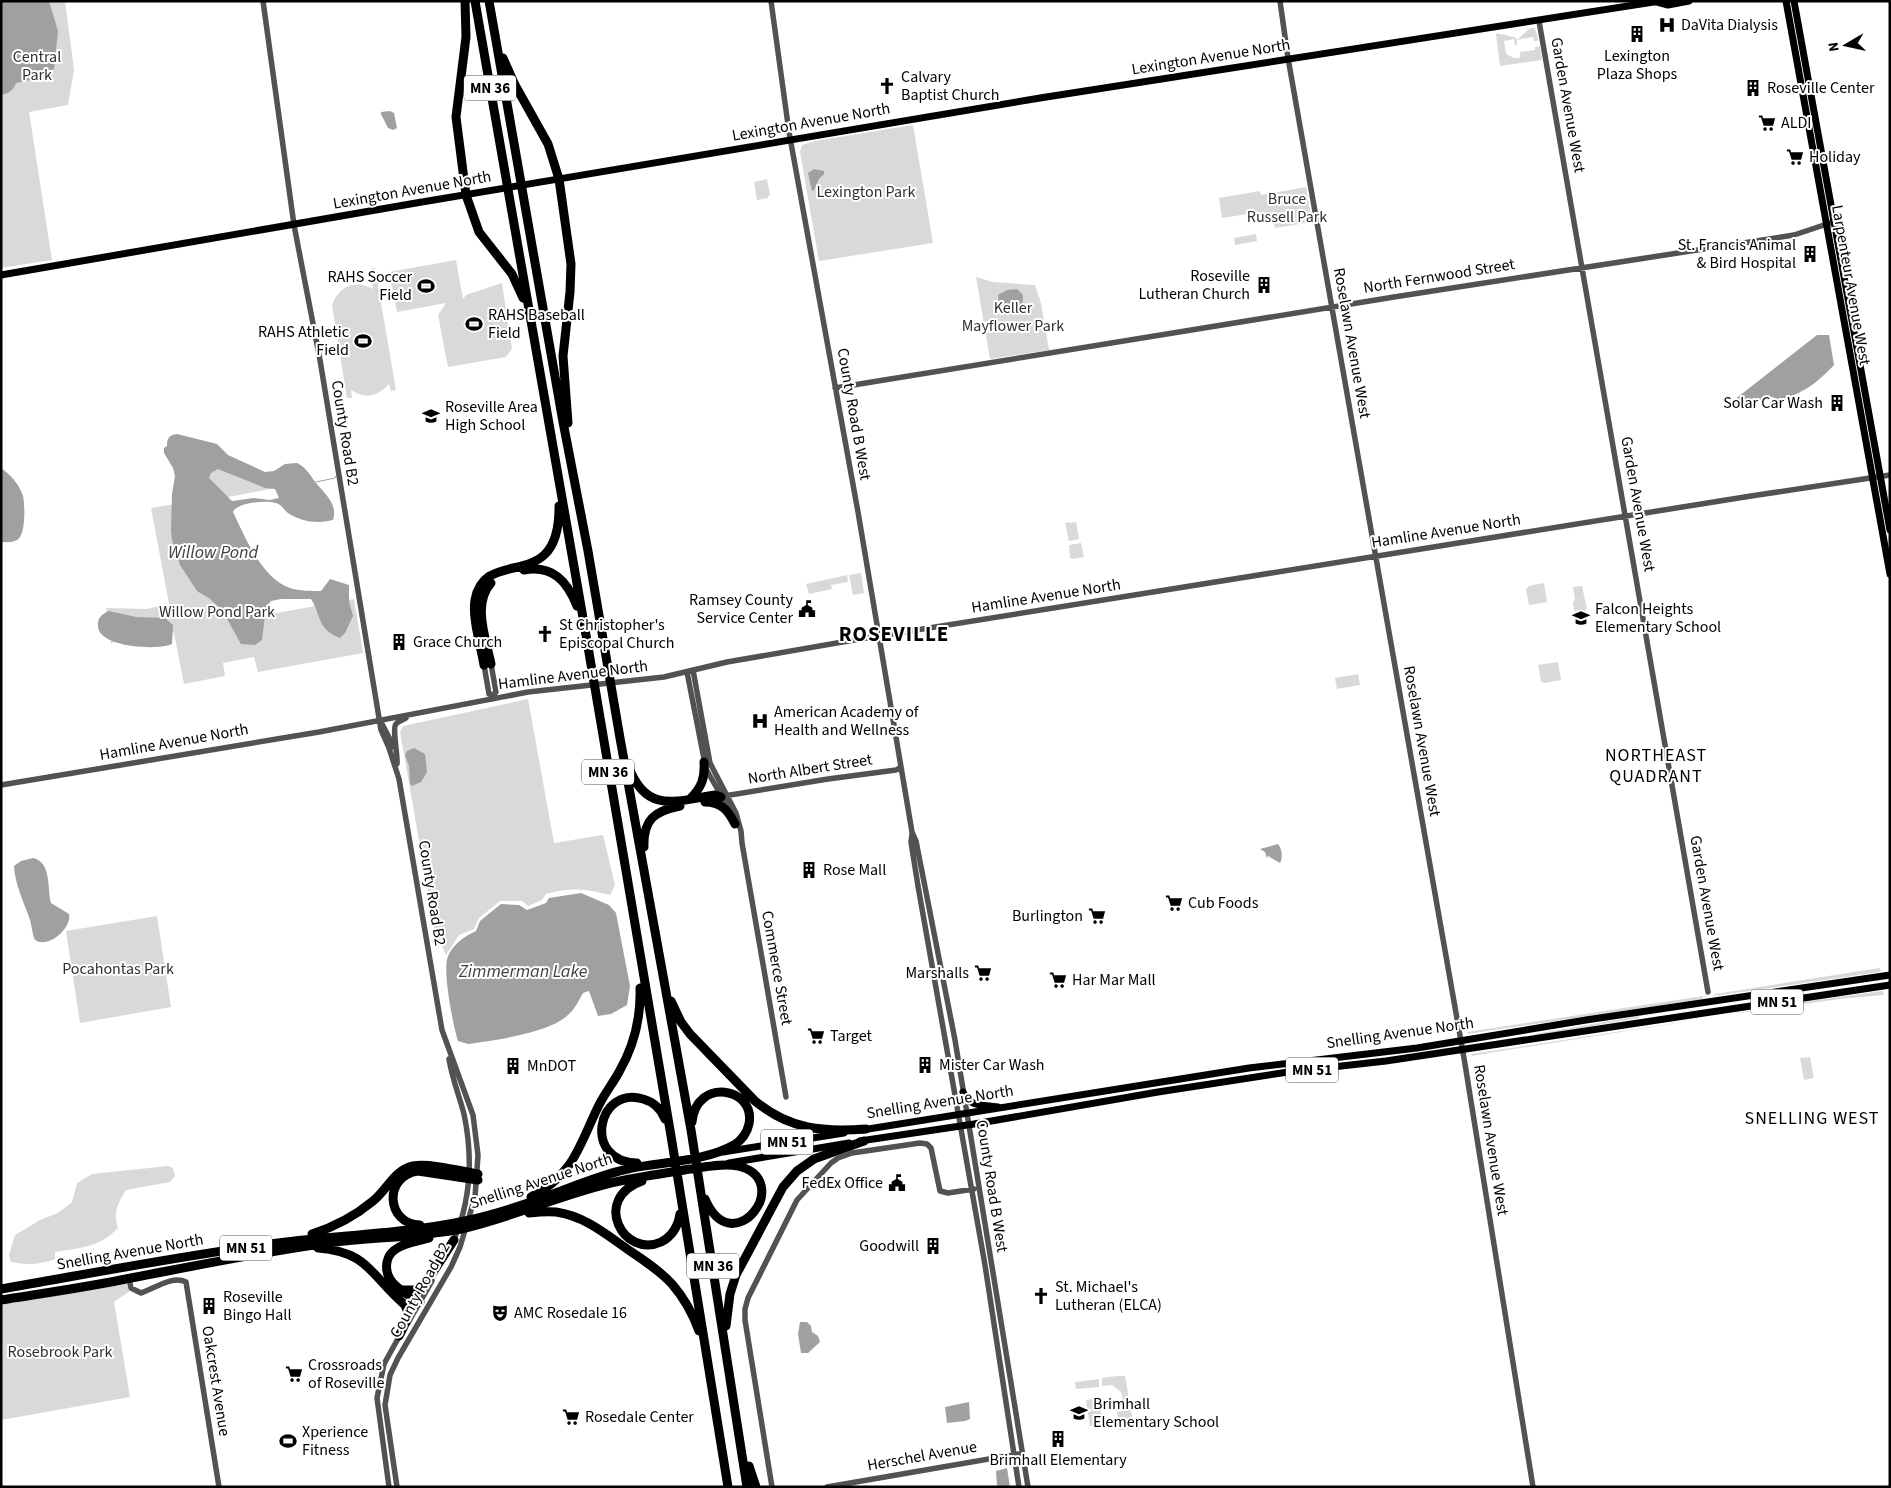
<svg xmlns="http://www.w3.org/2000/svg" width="1891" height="1488" viewBox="0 0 1891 1488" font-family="'Source Sans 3',sans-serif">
  <rect width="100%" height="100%" fill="#fff"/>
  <path fill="#d9d9d9" d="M1 1H65L74 70 68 105 29 112 52 260 1 268Z
    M1530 28H1535L1538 39 1537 41H1534L1533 37 1517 40V45H1515L1514 39 1504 41 1506 54 1514 58H1520V52L1535 50V47L1540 46 1542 60 1500 66 1496 34C1502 33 1508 37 1515 37L1517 40Z
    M913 125 933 243 819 261 800 152 802 145 815 141Z
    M767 179 770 195 768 196V198L757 200 754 182Z
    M1306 187 1312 222 1275 228 1273 221H1269L1268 218 1255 220 1254 213 1222 218 1219 198 1260 191 1261 195Z
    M1256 234 1257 241 1235 245 1234 238Z
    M456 260 463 299 466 295 502 283 512 349 506 357 448 367 438 315 446 303 397 312 389 272Z
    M375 268 396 390 391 391 389 384C378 396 366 400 351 390L352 398H347L332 305C339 286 355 279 373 289L370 269Z
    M976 277 993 282 1035 285 1041 303 1049 350 990 359Z
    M181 455 275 488 223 498 233 551 254 547 266 615 354 599 363 653 258 672 254 657 223 663 225 676 184 684 174 633 163 628 126 633 111 644 106 608 147 609 169 604 151 508 188 502Z
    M1069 522 1070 523 1076 522 1079 539 1069 541 1065 523Z
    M1081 543 1084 557 1073 559 1070 558 1069 545Z
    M861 573 864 593 853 595 849 575Z
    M847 575 848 582 831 585 832 589 809 594 806 584Z
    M1544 583 1547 602 1529 605 1526 589 1529 586Z
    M1582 586 1587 609H1585L1586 613 1579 614 1578 610 1574 611 1573 603 1575 599 1573 587Z
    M1558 662 1561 680 1544 683 1541 681 1538 665Z
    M1358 674 1360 685 1337 689 1335 678Z
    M528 699 554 843 603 835 615 885 610 895C586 889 570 887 546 894L542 900 528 906 522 901H500L479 918 474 929 459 935 446 955 435 931 400 732 403 726Z
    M157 916 171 1007 80 1023 66 931Z
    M1879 968 1881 970 1880 972 1714 996 1715 994 1728 992Z
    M1882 991 1884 993 1883 995 1840 999 1717 1016 1817 1000Z
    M1703 996V999L1468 1034 1467 1032Z
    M1639 1016V1018L1535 1036V1034Z
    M1708 1018 1483 1054 1472 1056 1471 1054Z
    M1810 1057 1814 1078 1804 1080 1800 1058Z
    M168 1166 173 1168 175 1176 170 1182 126 1190C118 1203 113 1212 118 1228 100 1247 80 1248 55 1252V1259C40 1265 26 1265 11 1262L9 1255 15 1235 40 1220 58 1213 72 1202 77 1183 92 1174Z
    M125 1281 130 1291 114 1302 130 1397 1 1420V1305Z
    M1117 1376H1125L1134 1428 1120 1430 1117 1412 1125 1410 1121 1392 1112 1385 1102 1386V1378Z
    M1099 1379V1387L1076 1389 1075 1382Z
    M1099 1398 1103 1424 1090 1426 1086 1400Z"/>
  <path fill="#a0a0a0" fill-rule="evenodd" d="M1 1H49L58 31 54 69 31 80 16 83C13 91 9 93 1 95Z
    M390 111 394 113 397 128 393 130 388 128 381 114V112Z
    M814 169 824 171V174L819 179 814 190 812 191 808 173Z
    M1017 289 1023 295 1022 314 1003 315 999 305 998 295 1007 290Z
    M1817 335H1829L1834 365C1816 384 1803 393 1778 401L1773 397 1736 405 1734 400Z
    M177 434 217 444 228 455 265 472 274 471 285 464 297 463C307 468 309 474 316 483 325 494 338 504 333 520 317 524 302 522 288 513 284 510 281 504 276 503 266 500 237 502 233 512 245 537 262 579 290 588 299 591 312 591 321 591L330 579 349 585V601L353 616 345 633 340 638C317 629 322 617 311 599H281L271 601 266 607 262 640 255 645 241 644 222 610 210 599 197 591 180 565 172 540 171 530 172 494 175 476 173 468 164 453V448L167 446C167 438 169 435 177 434ZM218 469 265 488 275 489 279 498 270 500 254 498 232 501 209 478 211 473Z
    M1 468C11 475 19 484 23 496 25 505 26 535 17 540 12 543 6 542 1 542Z
    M109 611 136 617 165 618 173 625 172 644C157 651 98 647 98 626 97 618 102 614 109 611Z
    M414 748 425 754 427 772 421 782 412 786 410 784 409 766 405 755 407 751Z
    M1278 844C1282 848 1283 858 1280 863L1268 856 1267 858 1265 852 1260 849Z
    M33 858C52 862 47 889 51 903L69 914C72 928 49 949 35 940 32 933 32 927 30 920 24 902 15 885 14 866L21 861Z
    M581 893 609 905 616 913 630 986 627 1005 611 1014 598 1016 589 991 583 993C579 1000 575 1009 568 1015 549 1033 495 1040 468 1044L458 1041C453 1025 442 970 448 956 454 943 464 937 476 931L480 921 501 904 519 905 527 910 546 903 549 898Z
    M800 1322H807L811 1326 812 1332 818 1336 820 1342 808 1353H801L798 1334Z
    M969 1402 970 1419 965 1421 947 1423 945 1407Z
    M1007 1468 1010 1487 997 1486 996 1471Z"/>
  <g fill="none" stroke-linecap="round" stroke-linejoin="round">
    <path stroke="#a0a0a0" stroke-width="1" d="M316 482 335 478 336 476"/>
    <path stroke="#525252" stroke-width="5.5" d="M263 1 294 225 320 360 381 730 389 748 399 779 442 1030 473 1115 478 1155 475 1197 460 1247 451 1267 398 1358 390 1375 385 1405 397 1487
      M771 1 789 132 858 512 912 832 916 841 955 1040 1028 1487
      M1280 1 1288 58 1465 1064 1533 1487
      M1539 21 1708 992
      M835 388 1394 297 1794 235 1833 222
      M491 664 496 692 493 695
      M484 665 489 694 493 695V699
      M693 670 710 763 736 813 741 831 742 843 786 1097
      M687 672 706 769 730 811
      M381 722 394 747
      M397 764C398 756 392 728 396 724 398 721 403 720 406 718
      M1 785 319 732 528 692 664 677 727 662 854 640 1751 496 1890 475
      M724 796 828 779 896 770 901 767
      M912 834 911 842 918 886 985 1265 1019 1487
      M449 1059C452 1078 459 1095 464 1114 473 1157 471 1201 453 1242
      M129 1279 131 1288 141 1293C154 1289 172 1275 186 1282L219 1487
      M408 1323 432 1281
      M389 1487 377 1398 384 1364 400 1335
      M772 1487 745 1320V1309L748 1298 797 1200 831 1163 838 1158 852 1153 920 1143 927 1144 931 1148 940 1191 948 1193 974 1189
      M827 1487 1018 1454"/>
    <path stroke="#000" stroke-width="7" d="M1786 1 1890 574
      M1794 1 1890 530
      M1657 2 1668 5 1689 1
      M1 275 416 203 1040 98 1660 1
      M963 1092C970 1108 983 1104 998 1107
      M862 1130 1249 1068 1417 1048 1586 1020 1890 975
      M860 1141 974 1124 1158 1092 1288 1072 1386 1061 1890 985
      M723 1152 844 1133
      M729 1163 849 1143"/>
    <path stroke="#000" stroke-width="9" d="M465 1 466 37 456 117 466 195 479 232 512 274 523 298
      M475 1 586 635 671 1136 728 1487
      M489 1 563 422 588 551 620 738 691 1130 747 1487
      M503 58 515 85 548 144 559 179 571 264 570 292 563 356 568 423
      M524 570C553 565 567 581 577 606
      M491 664C486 639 472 604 491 583
      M484 665C481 646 472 619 475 600 485 544 560 597 559 506
      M629 768C647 814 676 801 715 795L721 797
      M690 799C702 787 705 778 704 762
      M705 802C721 802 728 810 735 824
      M644 847C643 819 655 811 680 806
      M671 1001 681 1022 690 1034 755 1101C790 1130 823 1132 866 1129
      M637 1163C582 1162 597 1085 643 1099 654 1102 661 1109 665 1119
      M642 1181C591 1199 624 1259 661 1242 673 1236 678 1226 680 1214
      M531 1197C575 1174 579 1145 599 1105 605 1093 613 1083 619 1072 634 1046 641 1018 640 988
      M529 1213C538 1212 548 1211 556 1212 585 1216 607 1235 630 1251 645 1261 660 1271 672 1284 684 1298 693 1314 699 1331
      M420 1225C386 1224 383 1176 418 1171L478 1180
      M312 1234C334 1227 355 1216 373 1201 387 1190 394 1170 413 1166 429 1163 461 1171 478 1174
      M318 1248C369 1252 370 1275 405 1305 411 1316 404 1326 399 1336
      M1 1289C93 1273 185 1255 278 1243 340 1235 403 1234 465 1221 497 1214 530 1203 561 1191 585 1182 607 1173 632 1168 663 1162 706 1161 734 1145 742 1140 747 1133 749 1124 756 1087 696 1077 692 1122
      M403 1290H418L426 1283 454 1240
      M1 1300C45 1293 88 1287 131 1278 194 1266 257 1253 321 1244 367 1237 415 1238 461 1229 515 1217 566 1192 620 1181 643 1176 667 1173 690 1169 705 1167 723 1163 738 1166 796 1180 733 1264 705 1199
      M420 1302C405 1293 383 1283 387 1262 388 1257 391 1252 396 1249 404 1243 419 1241 429 1238
      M726 1326 730 1294 736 1275 783 1187 797 1171 814 1159 864 1141
      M749 1466 756 1487"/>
  </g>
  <defs>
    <g id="hospital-bare" transform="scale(1.35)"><path d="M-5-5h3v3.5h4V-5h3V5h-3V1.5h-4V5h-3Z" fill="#000" stroke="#fff" stroke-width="2.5" paint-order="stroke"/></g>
    <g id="building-bare" transform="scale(1.35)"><path d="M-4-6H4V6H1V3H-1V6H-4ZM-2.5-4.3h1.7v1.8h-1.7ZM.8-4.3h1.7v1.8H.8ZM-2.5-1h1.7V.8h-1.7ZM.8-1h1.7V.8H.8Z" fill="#000" stroke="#fff" stroke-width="2.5" paint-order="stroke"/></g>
    <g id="church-bare" transform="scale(1.35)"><path d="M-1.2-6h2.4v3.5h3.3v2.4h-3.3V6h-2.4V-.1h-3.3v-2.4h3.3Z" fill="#000" stroke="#fff" stroke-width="2.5" paint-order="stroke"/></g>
    <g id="supermarket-bare" transform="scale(1.35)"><path d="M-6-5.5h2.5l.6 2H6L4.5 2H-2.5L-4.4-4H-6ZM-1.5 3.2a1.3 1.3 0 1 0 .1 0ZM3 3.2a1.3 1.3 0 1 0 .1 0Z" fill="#000" stroke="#fff" stroke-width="2.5" paint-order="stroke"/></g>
    <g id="stadium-bare" transform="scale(1.35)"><path d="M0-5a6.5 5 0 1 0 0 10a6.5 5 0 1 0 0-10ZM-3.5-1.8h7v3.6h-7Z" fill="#000" stroke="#fff" stroke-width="2.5" paint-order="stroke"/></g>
    <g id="school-bare" transform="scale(1.35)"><path d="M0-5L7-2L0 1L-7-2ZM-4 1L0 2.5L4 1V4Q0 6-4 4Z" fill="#000" stroke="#fff" stroke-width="2.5" paint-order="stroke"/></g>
    <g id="civic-bare" transform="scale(1.35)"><path d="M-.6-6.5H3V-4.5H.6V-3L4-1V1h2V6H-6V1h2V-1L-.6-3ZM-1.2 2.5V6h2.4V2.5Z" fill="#000" stroke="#fff" stroke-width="2.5" paint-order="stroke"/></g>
    <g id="theatre-bare" transform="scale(1.35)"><path d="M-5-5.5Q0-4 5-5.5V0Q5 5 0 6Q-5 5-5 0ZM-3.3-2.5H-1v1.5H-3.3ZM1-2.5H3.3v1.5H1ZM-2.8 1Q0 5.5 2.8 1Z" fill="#000" stroke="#fff" stroke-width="2.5" paint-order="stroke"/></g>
  </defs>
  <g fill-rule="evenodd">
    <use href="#hospital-bare" x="1667" y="25"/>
    <use href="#building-bare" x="1637" y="34"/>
    <use href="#church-bare" x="887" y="86"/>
    <use href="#building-bare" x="1753" y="88"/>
    <use href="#supermarket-bare" x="1767" y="123"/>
    <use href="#supermarket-bare" x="1795" y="157"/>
    <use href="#building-bare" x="1810" y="254"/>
    <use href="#building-bare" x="1264" y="285"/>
    <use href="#stadium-bare" x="426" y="286"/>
    <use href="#stadium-bare" x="474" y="324"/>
    <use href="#stadium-bare" x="363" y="341"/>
    <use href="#building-bare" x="1837" y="403"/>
    <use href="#school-bare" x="431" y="416"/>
    <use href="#civic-bare" x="807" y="609"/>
    <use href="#school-bare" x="1581" y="618"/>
    <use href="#church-bare" x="545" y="634"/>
    <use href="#building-bare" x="399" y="642"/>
    <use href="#hospital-bare" x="760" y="721"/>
    <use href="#building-bare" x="809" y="870"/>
    <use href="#supermarket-bare" x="1174" y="903"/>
    <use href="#supermarket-bare" x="1097" y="916"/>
    <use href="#supermarket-bare" x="983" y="973"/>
    <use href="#supermarket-bare" x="1058" y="980"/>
    <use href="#supermarket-bare" x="816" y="1036"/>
    <use href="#building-bare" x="925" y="1065"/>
    <use href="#building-bare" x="513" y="1066"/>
    <use href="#civic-bare" x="897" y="1183"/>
    <use href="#building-bare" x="933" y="1246"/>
    <use href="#church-bare" x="1041" y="1296"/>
    <use href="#building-bare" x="209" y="1306"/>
    <use href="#theatre-bare" x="500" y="1313"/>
    <use href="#supermarket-bare" x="294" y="1374"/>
    <use href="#school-bare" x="1079" y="1413"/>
    <use href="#supermarket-bare" x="571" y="1417"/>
    <use href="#building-bare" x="1058" y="1439"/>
    <use href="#stadium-bare" x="288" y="1441"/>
  </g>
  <g text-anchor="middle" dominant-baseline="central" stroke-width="4" stroke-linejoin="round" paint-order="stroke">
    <g fill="#fff" stroke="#4c4c4c" stroke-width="1">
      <rect x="464" y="75.5" width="52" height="25" rx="4"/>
      <rect x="582" y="759.5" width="52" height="25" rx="4"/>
      <rect x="1751" y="989.5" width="52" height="25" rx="4"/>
      <rect x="1286" y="1057.5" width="52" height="25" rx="4"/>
      <rect x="761" y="1129.5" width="52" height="25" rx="4"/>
      <rect x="220" y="1235.5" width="52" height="25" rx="4"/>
      <rect x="687" y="1253.5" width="52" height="25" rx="4"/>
    </g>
    <g font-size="15" font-weight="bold" fill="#000">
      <text x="490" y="88">MN 36</text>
      <text x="608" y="772">MN 36</text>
      <text x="1777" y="1002">MN 51</text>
      <text x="1312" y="1070">MN 51</text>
      <text x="787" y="1142">MN 51</text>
      <text x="246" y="1248">MN 51</text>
      <text x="713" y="1266">MN 36</text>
    </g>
    <g font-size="16" fill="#000" stroke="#fff" text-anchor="start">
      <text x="1681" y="25">DaVita Dialysis</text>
      <text x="1637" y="56" text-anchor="middle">Lexington<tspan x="1637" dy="18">Plaza Shops</tspan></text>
      <text x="901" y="77">Calvary<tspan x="901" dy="18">Baptist Church</tspan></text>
      <text x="1767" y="88">Roseville Center</text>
      <text x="1781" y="123">ALDI</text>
      <text x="1809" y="157">Holiday</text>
      <text x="1796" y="245" text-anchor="end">St. Francis Animal<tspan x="1796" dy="18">&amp; Bird Hospital</tspan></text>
      <text x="1250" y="276" text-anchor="end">Roseville<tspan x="1250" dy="18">Lutheran Church</tspan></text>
      <text x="412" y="277" text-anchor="end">RAHS Soccer<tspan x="412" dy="18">Field</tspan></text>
      <text x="488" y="315">RAHS Baseball<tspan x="488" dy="18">Field</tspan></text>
      <text x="349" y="332" text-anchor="end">RAHS Athletic<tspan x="349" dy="18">Field</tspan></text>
      <text x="1823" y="403" text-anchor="end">Solar Car Wash</text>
      <text x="445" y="407">Roseville Area<tspan x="445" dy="18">High School</tspan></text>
      <text x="793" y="600" text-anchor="end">Ramsey County<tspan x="793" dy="18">Service Center</tspan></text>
      <text x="1595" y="609">Falcon Heights<tspan x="1595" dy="18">Elementary School</tspan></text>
      <text x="559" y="625">St Christopher's<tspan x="559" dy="18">Episcopal Church</tspan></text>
      <text x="413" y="642">Grace Church</text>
      <text x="774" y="712">American Academy of<tspan x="774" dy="18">Health and Wellness</tspan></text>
      <text x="823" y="870">Rose Mall</text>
      <text x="1188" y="903">Cub Foods</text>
      <text x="1083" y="916" text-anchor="end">Burlington</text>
      <text x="969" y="973" text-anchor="end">Marshalls</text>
      <text x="1072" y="980">Har Mar Mall</text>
      <text x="830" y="1036">Target</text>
      <text x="939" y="1065">Mister Car Wash</text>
      <text x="527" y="1066">MnDOT</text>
      <text x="883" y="1183" text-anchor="end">FedEx Office</text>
      <text x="919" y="1246" text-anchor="end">Goodwill</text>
      <text x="1055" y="1287">St. Michael's<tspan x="1055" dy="18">Lutheran (ELCA)</tspan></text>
      <text x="223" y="1297">Roseville<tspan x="223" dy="18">Bingo Hall</tspan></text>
      <text x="514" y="1313">AMC Rosedale 16</text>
      <text x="308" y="1365">Crossroads<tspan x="308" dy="18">of Roseville</tspan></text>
      <text x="1093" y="1404">Brimhall<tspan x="1093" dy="18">Elementary School</tspan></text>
      <text x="585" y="1417">Rosedale Center</text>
      <text x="302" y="1432">Xperience<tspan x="302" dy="18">Fitness</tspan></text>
      <text x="1058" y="1460" text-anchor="middle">Brimhall Elementary</text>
    </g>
    <g font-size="16" fill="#303030" stroke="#fff">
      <text x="37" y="57">Central<tspan x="37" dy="18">Park</tspan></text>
      <text x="866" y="192">Lexington Park</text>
      <text x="1287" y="199">Bruce<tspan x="1287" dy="18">Russell Park</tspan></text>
      <text x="1013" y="308">Keller<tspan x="1013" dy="18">Mayflower Park</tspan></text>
      <text x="217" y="612">Willow Pond Park</text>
      <text x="118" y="969">Pocahontas Park</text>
      <text x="60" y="1352">Rosebrook Park</text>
    </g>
    <g font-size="16" fill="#000" stroke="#fff">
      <text transform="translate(1211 57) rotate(-9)">Lexington Avenue North</text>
      <text transform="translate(1568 105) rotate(80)">Garden Avenue West</text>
      <text transform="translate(811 122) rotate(-10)">Lexington Avenue North</text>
      <text transform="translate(412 190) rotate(-10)">Lexington Avenue North</text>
      <text transform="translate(1439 276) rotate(-9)">North Fernwood Street</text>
      <text transform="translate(1851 285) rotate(80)">Larpenteur Avenue West</text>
      <text transform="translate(1352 343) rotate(80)">Roselawn Avenue West</text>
      <text transform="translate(854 414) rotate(80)">County Road B West</text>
      <text transform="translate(345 433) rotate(81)">County Road B2</text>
      <text transform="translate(1638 504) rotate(80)">Garden Avenue West</text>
      <text transform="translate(1446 531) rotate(-9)">Hamline Avenue North</text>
      <text transform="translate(1046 596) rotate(-9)">Hamline Avenue North</text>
      <text transform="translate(573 675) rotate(-7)">Hamline Avenue North</text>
      <text transform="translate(1422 741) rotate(80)">Roselawn Avenue West</text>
      <text transform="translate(174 742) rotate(-10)">Hamline Avenue North</text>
      <text transform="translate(810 769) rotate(-9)">North Albert Street</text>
      <text transform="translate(432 893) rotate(81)">County Road B2</text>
      <text transform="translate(1707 903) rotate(80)">Garden Avenue West</text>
      <text transform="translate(777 968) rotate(80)">Commerce Street</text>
      <text transform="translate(1400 1033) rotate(-8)">Snelling Avenue North</text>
      <text transform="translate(940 1102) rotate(-9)">Snelling Avenue North</text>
      <text transform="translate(1491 1140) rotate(81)">Roselawn Avenue West</text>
      <text transform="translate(541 1181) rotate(-18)">Snelling Avenue North</text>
      <text transform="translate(992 1186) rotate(81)">County Road B West</text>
      <text transform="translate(130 1252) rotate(-10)">Snelling Avenue North</text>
      <text transform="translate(420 1290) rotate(-61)">County Road B2</text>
      <text transform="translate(216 1381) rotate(81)">Oakcrest Avenue</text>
      <text transform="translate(922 1456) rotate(-10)">Herschel Avenue</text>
    </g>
    <g font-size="18" font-style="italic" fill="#414141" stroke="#fff">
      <text x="213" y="552">Willow Pond</text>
      <text x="523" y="971">Zimmerman Lake</text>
    </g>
    <g font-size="18" letter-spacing="1" fill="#000" stroke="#fff">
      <text x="1656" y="755">NORTHEAST<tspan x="1656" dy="21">QUADRANT</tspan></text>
      <text x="1812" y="1118">SNELLING WEST</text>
    </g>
    <g font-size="21" font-weight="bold" letter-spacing="1" fill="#000" stroke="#fff">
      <text x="894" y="634">ROSEVILLE</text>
    </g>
  </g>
  <rect width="1891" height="1488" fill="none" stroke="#000000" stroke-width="5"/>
  <g transform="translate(1846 45) rotate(261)" stroke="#ffffff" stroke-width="4" paint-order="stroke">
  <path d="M0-4L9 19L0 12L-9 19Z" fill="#000000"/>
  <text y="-8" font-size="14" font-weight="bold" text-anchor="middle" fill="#000000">N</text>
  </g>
</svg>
